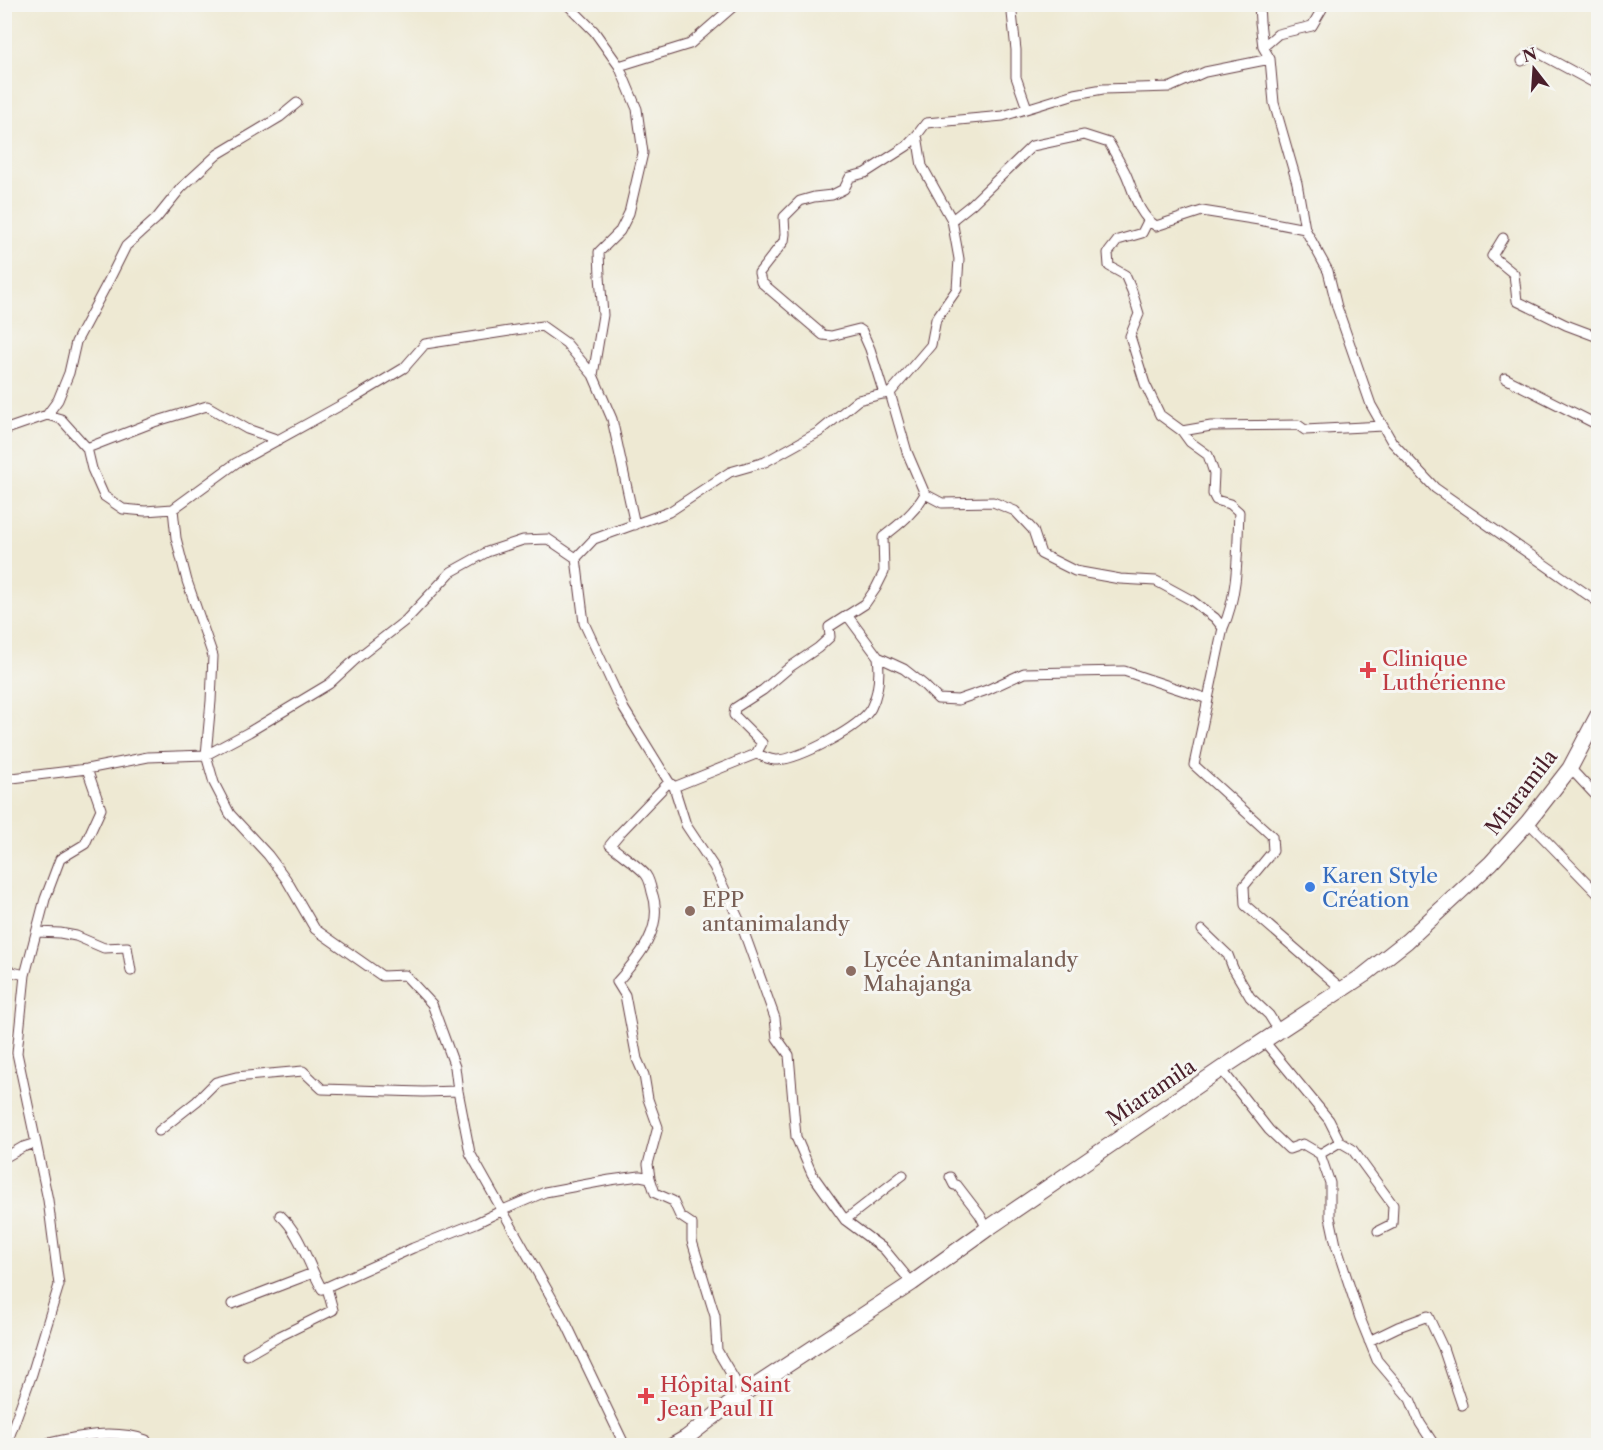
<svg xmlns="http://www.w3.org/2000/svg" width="1603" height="1450" viewBox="0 0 1603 1450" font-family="'Libre Caslon Text',serif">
  <rect width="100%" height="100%" fill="#f6f6f2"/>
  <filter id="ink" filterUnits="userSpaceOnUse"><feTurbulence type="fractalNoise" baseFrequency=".0167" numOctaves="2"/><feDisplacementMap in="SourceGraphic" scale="12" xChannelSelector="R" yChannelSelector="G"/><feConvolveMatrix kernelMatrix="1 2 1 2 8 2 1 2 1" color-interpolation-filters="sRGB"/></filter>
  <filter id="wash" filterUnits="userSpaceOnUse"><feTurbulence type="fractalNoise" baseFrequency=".008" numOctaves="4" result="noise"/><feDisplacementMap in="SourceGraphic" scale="24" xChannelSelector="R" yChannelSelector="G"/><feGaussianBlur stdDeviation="1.35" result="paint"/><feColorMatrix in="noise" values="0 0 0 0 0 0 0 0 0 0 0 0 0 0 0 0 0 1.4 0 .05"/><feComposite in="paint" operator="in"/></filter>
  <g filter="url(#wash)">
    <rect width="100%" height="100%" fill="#eee9d3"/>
  </g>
  <g filter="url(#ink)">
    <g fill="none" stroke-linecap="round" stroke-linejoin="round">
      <g stroke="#633d44" stroke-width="11">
        <path id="street" d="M567 4 594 31 619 66 637 109 643 153 629 213 620 231 599 252 600 276 603 315 593 375
          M1011 4 1016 50V77L1027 108
          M1259 4 1260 22 1263 47 1270 59 1274 103 1297 183 1305 229 1328 271 1337 307 1371 405 1392 442 1435 488 1598 602
          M1263 47 1278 34 1312 26 1322 9V4
          M1522 61 1535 51 1598 85
          M619 66 690 44 736 4
          M917 135 922 166 952 220 959 259 957 289 936 319 931 345 890 393 907 452 925 494 942 503 993 502 1015 511 1033 530 1041 554 1075 571 1120 579 1156 581 1191 600 1215 618 1223 628 1194 765 1272 836 1273 851 1244 886 1245 905 1343 990
          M952 220 972 204 1032 146 1084 135 1109 143C1114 152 1120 162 1125 172 1134 191 1137 214 1156 226L1202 211 1259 220 1305 229
          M1148 221 1142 233 1118 240 1108 253 1109 266 1125 275 1132 291 1139 314 1130 336 1145 384 1160 415 1182 431 1211 426 1298 425 1305 430 1383 426
          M1503 238 1492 256 1514 274 1517 301 1566 325 1598 337
          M1505 378 1598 425
          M884 394 870 349 862 331 859 329 831 336 823 335 761 282 759 273 784 241 785 234 784 217 800 201 814 197 832 195 844 189 850 177 865 173 907 146 917 135 926 123 1003 116 1075 94 1103 89 1171 87 1205 72 1270 59
          M47 415 58 400 69 373 76 342 109 280 126 246 156 219 181 188 218 154 280 117 297 103
          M4 430 47 415 61 419 87 448 92 469 104 496 123 509 145 511 173 509 236 463 354 398 404 368 425 344 542 326 566 343 593 375 612 419 635 525
          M1182 431 1190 442 1208 455 1214 473 1213 494 1216 500 1230 504 1239 512C1237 550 1239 593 1223 628
          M87 448 154 422 207 406 247 429 279 440
          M173 509 176 538 187 581 213 656 211 701 206 755 214 783 230 814 268 855 286 879 315 929 382 976 405 975 432 1004 455 1067 458 1091 470 1153 567 1325 625 1446
          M576 558 594 539 669 512 730 472 765 462 819 432 858 400 887 393
          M847 615 878 657 904 669 923 684 938 699 958 700 987 690 1024 673 1124 671 1208 699
          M756 754C763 756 772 761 778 760 801 758 860 728 871 708 879 692 880 674 878 657
          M1570 768 1598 798
          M4 779 87 769 148 757 206 755 249 732 329 684 356 659 406 620 451 572 487 552 523 540 548 539 576 558 584 623 624 709 669 782 674 787 686 825 714 867 741 924 775 1018 777 1038 789 1055 796 1137 812 1174 845 1220 884 1249 912 1283
          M674 787 756 754 762 743 734 715 735 708 763 690 790 667 818 648 830 637 829 627 865 604 876 588 884 572 883 537C900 524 914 513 925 494
          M1528 822 1598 894
          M1202 930 1228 955 1233 968 1250 997 1269 1015 1279 1031
          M37 932 60 933 76 936 104 948 127 947 131 971
          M4 970 25 975
          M1264 1041 1329 1120 1340 1142
          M1221 1069 1269 1130 1289 1149 1303 1144 1320 1154 1330 1183V1217L1336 1245 1360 1318 1377 1360 1410 1399 1420 1423 1435 1446
          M159 1131 197 1101 216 1082 236 1077 303 1071 322 1089 423 1092 458 1091
          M1320 1154 1340 1142 1352 1149 1393 1205 1392 1224 1378 1231
          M4 1158 23 1147 36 1143
          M950 1177 954 1185H957L980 1215 987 1229
          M650 1178 648 1164 658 1127 648 1099 644 1075 637 1059 625 995 617 982C639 957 665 928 652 892 651 887 649 879 646 875 639 866 619 853 610 845L620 833 669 782
          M280 1215C301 1234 308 1265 322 1289L413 1248 476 1223 503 1210 545 1192 610 1180 640 1176 650 1178 655 1193 673 1201 680 1216 692 1224V1241L715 1316 717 1350 743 1394
          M845 1220 903 1175
          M232 1304 313 1273
          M1369 1341 1398 1327 1428 1316 1443 1348 1462 1405
          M247 1355 280 1336 333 1310 327 1288
          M6 1446 32 1374 59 1285 48 1200 17 1053 25 975 45 899 60 859 85 844 101 809 87 769
          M35 1446C71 1438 110 1427 146 1440"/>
      </g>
      <g stroke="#633d44" stroke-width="17">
        <path id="primary" d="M672 1446 686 1438 743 1394 912 1283 987 1229 1072 1171 1221 1069 1364 975 1407 941 1491 863 1528 822 1570 768 1598 715"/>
      </g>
      <use href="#street" stroke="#fff" stroke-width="9"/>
      <use href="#primary" stroke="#fff" stroke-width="15"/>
    </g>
  </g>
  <g fill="#e0444e" stroke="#f6f6f2" stroke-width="2">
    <path d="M1365 661h6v6h6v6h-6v6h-6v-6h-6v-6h6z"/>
    <path d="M643 1387h6v6h6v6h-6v6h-6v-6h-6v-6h6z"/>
  </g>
  <circle fill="#3f7fe0" stroke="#f6f6f2" stroke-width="2" cx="1310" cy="887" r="6"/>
  <g fill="#8d6e63" stroke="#f6f6f2" stroke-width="2">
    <circle cx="690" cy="911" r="6"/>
    <circle cx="851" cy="971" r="6"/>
  </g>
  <g text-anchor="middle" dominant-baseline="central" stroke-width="6" stroke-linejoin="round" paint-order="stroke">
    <g font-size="21" fill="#be3a42" stroke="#f6f6f2" text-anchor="start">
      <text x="1382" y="658">Clinique<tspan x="1382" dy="24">Luthérienne</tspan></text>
      <text x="660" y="1384">Hôpital Saint<tspan x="660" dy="24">Jean Paul II</tspan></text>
    </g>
    <g font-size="21" fill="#4a1f2b" stroke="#f6f6f2">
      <text transform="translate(1521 792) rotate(-52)">Miaramila</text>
      <text transform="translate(1151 1092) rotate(-34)">Miaramila</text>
    </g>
    <g font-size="21" fill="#366cbe" stroke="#f6f6f2" text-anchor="start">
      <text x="1322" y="875">Karen Style<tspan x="1322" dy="24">Création</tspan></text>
    </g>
    <g font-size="21" fill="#785e54" stroke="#f6f6f2" text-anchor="start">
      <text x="702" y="899">EPP<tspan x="702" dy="24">antanimalandy</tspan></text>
      <text x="863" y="959">Lycée Antanimalandy<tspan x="863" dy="24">Mahajanga</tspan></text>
    </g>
  </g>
  <rect width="1603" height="1450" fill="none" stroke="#f6f6f2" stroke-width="24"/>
  <g transform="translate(1534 69) rotate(343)" stroke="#f6f6f2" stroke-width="4.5" paint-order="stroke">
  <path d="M0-4.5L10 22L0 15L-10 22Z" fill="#4a1f2b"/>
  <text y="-9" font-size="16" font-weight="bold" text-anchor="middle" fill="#4a1f2b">N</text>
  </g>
</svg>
